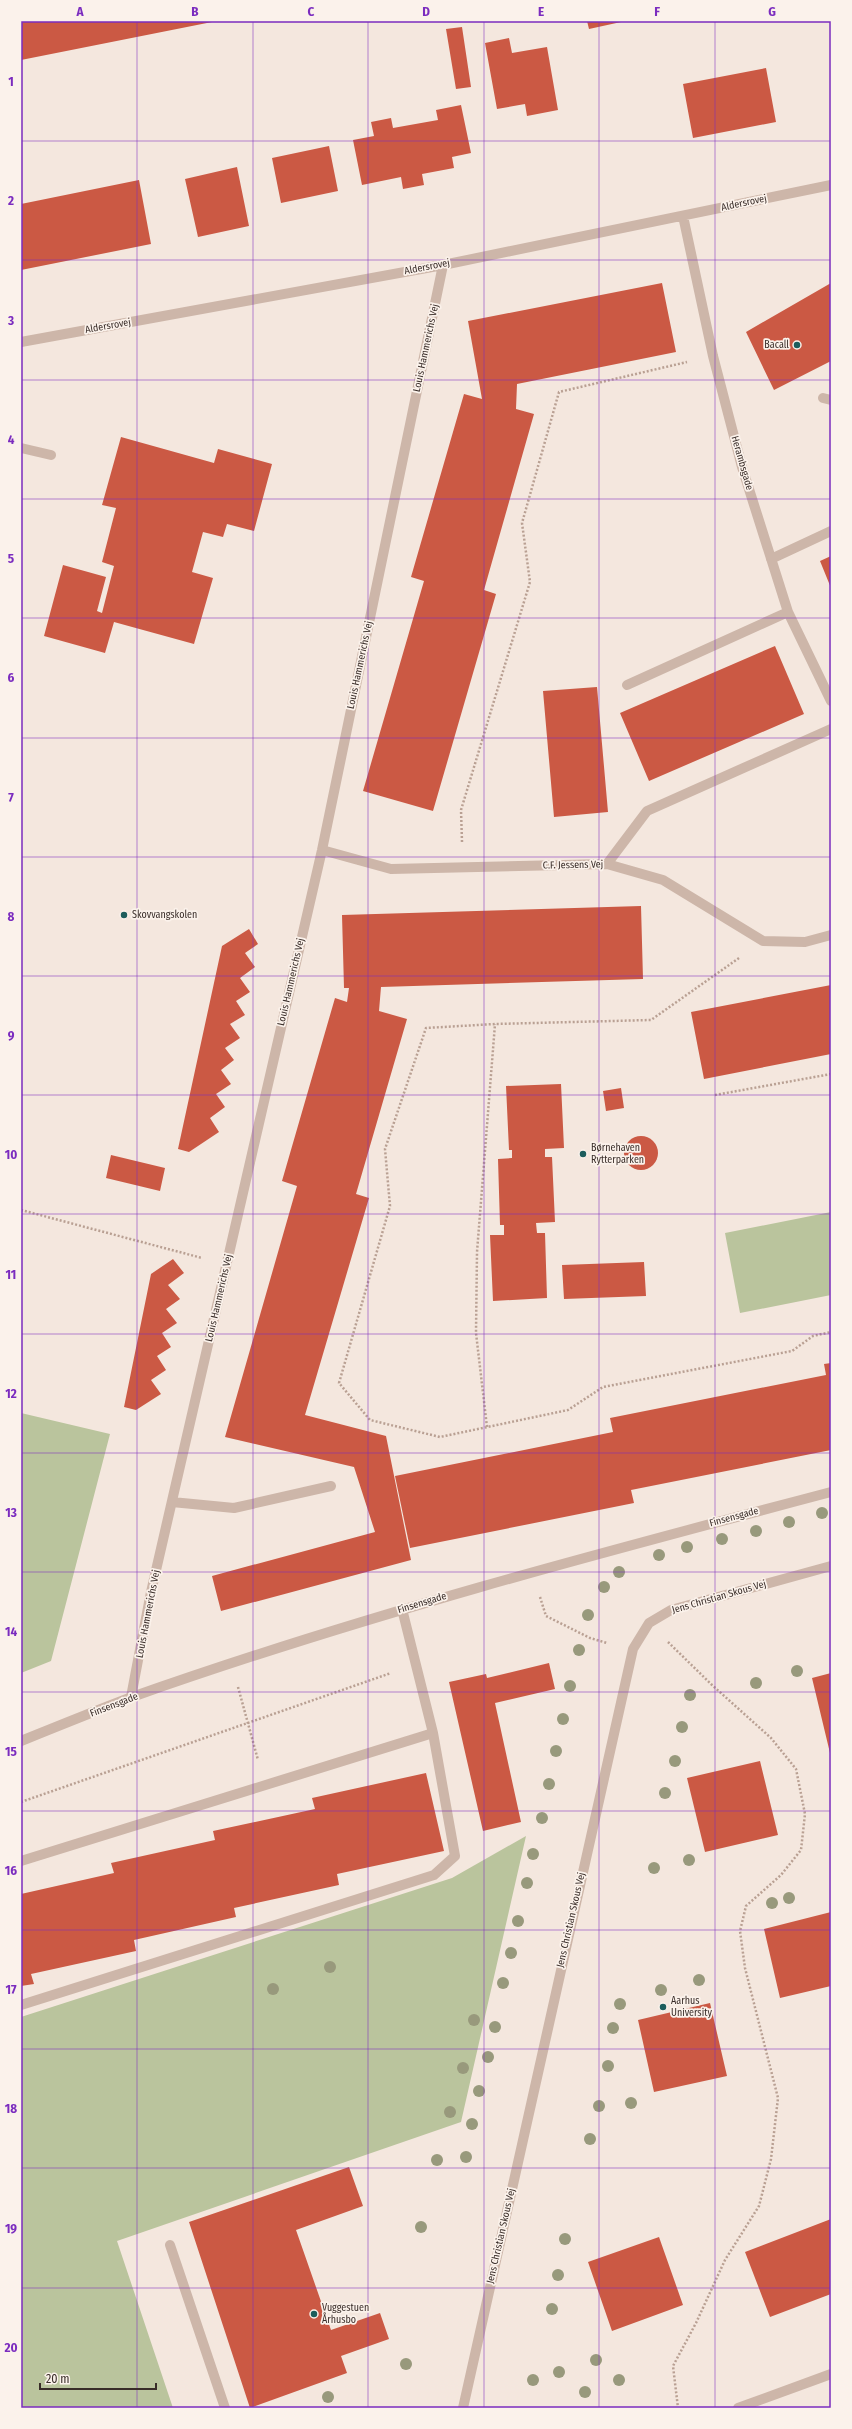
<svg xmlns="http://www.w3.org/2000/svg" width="852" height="2429" viewBox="0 0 852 2429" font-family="'Fira Sans Condensed',sans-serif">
  <rect width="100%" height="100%" fill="#f4e7de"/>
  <path fill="#bac49d" d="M831 1212V1295L740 1313 725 1233Z
    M21 1413 110 1434 51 1661 21 1673Z
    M526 1836 461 2122 117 2241 173 2408H21V2017L452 1878Z"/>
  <path fill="#cb5944" d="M21 21H212V22L21 60Z
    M587 21H621V22L589 29Z
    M462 27 471 87 456 89 446 29Z
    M509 38 512 53 547 47 558 110 527 116 525 104 497 109 485 43Z
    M766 68 776 122 693 138 683 84Z
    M461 105 471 153 452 157 454 168 422 174 424 185 403 189 401 177 362 185 353 140 374 136 371 122 391 118 393 128 438 120 436 110Z
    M329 146 338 191 281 203 272 158Z
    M237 167 249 226 198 237 185 179Z
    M139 180 151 244 21 270V204Z
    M662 283 676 352 517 384 516 409 534 414 484 590 496 594 433 811 363 791 424 581 411 577 464 394 482 399 468 321Z
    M831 283V361L774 390 746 332Z
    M121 437 214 463 218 449 272 464 254 531 227 524 223 537 203 532 192 572 213 578 194 644 114 622 105 653 44 636 63 565 106 577 97 611 102 613 114 566 102 562 116 508 102 505Z
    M831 556V588L820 561Z
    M775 646 804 714 649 781 620 713Z
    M597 687 608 812 554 817 543 691Z
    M641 906 643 979 381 987 379 1011 407 1019 356 1194 369 1198 305 1415 386 1436 411 1560 221 1611 212 1576 375 1532 354 1467 225 1437 297 1186 282 1181 335 998 347 1002 349 988H344L342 915Z
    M249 929 258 944 245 953 255 967 240 978 250 992 236 1001 245 1015 230 1024 240 1038 225 1048 234 1060 221 1070 231 1084 216 1094 225 1107 210 1118 219 1132 189 1152 178 1149 222 946Z
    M831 985V1054L704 1079 691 1012Z
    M561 1084 564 1148 545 1149V1157H552L555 1222 536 1223 537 1233H545L547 1298 493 1301 490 1235H504V1225H500L498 1159 512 1158V1150H509L506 1086Z
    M621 1088 624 1108 606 1111 603 1091Z
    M624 1153a17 17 0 1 1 34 0a17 17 0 1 1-34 0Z
    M111 1155 165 1168 160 1191 106 1178Z
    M173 1259 184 1273 168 1285 180 1299 166 1309 177 1323 162 1333 171 1347 157 1356 166 1370 151 1380 161 1394 136 1410 124 1407 151 1274Z
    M644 1262 646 1296 564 1299 562 1265Z
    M831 1363V1450L631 1490 634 1503 410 1548 395 1476 613 1432 610 1418 826 1375 824 1364Z
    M549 1663 555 1689 495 1703 521 1822 483 1831 449 1682 486 1674 487 1678Z
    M831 1673V1753H830L812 1678Z
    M760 1761 778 1835 705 1852 687 1778Z
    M426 1773 444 1851 337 1874 339 1885 234 1908 236 1917 134 1940 136 1951 31 1974 34 1984 21 1986V1894L114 1873 111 1863 215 1840 213 1831 315 1809 312 1798Z
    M831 1912V1986L780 1998 764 1929Z
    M710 2003 727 2076 654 2092 638 2020Z
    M349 2167 363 2206 296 2230 331 2330 380 2313 389 2339 341 2356 347 2373 250 2408 189 2222Z
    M831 2219V2294L770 2317 745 2252Z
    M659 2237 683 2305 612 2331 588 2262Z"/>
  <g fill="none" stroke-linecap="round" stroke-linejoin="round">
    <path stroke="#b9a093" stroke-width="2.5" stroke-dasharray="2 2" stroke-linecap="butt" d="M462 842 461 810 530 582 522 523 559 392 687 362
      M739 958 651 1020 495 1024 426 1028 385 1149 390 1206 339 1383 370 1420 440 1437 568 1410 603 1387 792 1351 813 1336 831 1332
      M715 1095 831 1074
      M21 1210 202 1258
      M487 1427 476 1333 477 1252 495 1024
      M540 1597 546 1616 590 1638 607 1643
      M668 1642 712 1685 771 1738 796 1769 805 1814 801 1850 781 1875 746 1906 740 1931 745 1968 778 2098 771 2159 759 2206 725 2260 696 2323 673 2366 678 2408
      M238 1687 258 1760
      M21 1802 391 1673"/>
    <path stroke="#cdb6a9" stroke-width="10" d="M683 216 713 356 742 467 788 612 831 701
      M21 342 443 265 831 185
      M823 398 831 400
      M21 448 51 455
      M771 559 831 531
      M627 685 788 612
      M322 850 391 869 607 864 663 880 763 941 805 942 831 935
      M607 864 647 811 831 729
      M172 1502 234 1508 331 1486
      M131 1697 151 1592 322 850 443 265
      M21 1741C58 1726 95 1711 132 1697 361 1616 596 1554 831 1492
      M21 1861 433 1733 402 1609
      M21 2005 434 1875 455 1856 433 1733
      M170 2245 225 2408
      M463 2408 633 1649 649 1623 671 1610 831 1566
      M738 2408 831 2374"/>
  </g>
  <g fill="#98997c">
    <circle cx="822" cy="1513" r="6"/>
    <circle cx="789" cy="1522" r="6"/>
    <circle cx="756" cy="1531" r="6"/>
    <circle cx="722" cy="1539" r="6"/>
    <circle cx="687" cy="1547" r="6"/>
    <circle cx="659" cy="1555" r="6"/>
    <circle cx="619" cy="1572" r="6"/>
    <circle cx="604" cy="1587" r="6"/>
    <circle cx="588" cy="1615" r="6"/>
    <circle cx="579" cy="1650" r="6"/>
    <circle cx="797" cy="1671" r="6"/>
    <circle cx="756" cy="1683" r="6"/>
    <circle cx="570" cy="1686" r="6"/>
    <circle cx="690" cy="1695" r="6"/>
    <circle cx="563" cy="1719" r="6"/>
    <circle cx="682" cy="1727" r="6"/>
    <circle cx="556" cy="1751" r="6"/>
    <circle cx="675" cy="1761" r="6"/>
    <circle cx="549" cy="1784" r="6"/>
    <circle cx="665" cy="1793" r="6"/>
    <circle cx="542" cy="1818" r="6"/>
    <circle cx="533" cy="1854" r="6"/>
    <circle cx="689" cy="1860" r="6"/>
    <circle cx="654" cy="1868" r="6"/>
    <circle cx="527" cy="1883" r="6"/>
    <circle cx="789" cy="1898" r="6"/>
    <circle cx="772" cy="1903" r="6"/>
    <circle cx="518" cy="1921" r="6"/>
    <circle cx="511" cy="1953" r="6"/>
    <circle cx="330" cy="1967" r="6"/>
    <circle cx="699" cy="1980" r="6"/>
    <circle cx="503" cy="1983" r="6"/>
    <circle cx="273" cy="1989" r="6"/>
    <circle cx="661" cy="1990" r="6"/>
    <circle cx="620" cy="2004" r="6"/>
    <circle cx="474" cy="2020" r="6"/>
    <circle cx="495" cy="2027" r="6"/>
    <circle cx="613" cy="2028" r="6"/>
    <circle cx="488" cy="2057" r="6"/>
    <circle cx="608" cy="2066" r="6"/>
    <circle cx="463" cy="2068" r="6"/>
    <circle cx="479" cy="2091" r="6"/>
    <circle cx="631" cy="2103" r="6"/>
    <circle cx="599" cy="2106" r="6"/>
    <circle cx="450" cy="2112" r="6"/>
    <circle cx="472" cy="2124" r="6"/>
    <circle cx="590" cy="2139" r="6"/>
    <circle cx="466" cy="2157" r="6"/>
    <circle cx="437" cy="2160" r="6"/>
    <circle cx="421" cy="2227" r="6"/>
    <circle cx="565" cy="2239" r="6"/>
    <circle cx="558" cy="2275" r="6"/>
    <circle cx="552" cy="2309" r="6"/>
    <circle cx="596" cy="2360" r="6"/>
    <circle cx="406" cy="2364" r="6"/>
    <circle cx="559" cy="2372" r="6"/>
    <circle cx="533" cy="2380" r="6"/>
    <circle cx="619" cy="2380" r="6"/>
    <circle cx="585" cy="2392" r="6"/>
    <circle cx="328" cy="2397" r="6"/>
  </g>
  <path fill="none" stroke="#7b2cbf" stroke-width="1" stroke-opacity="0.55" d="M137 21V2408M253 21V2408M368 21V2408M484 21V2408M599 21V2408M715 21V2408M21 141H831M21 260H831M21 380H831M21 499H831M21 618H831M21 738H831M21 857H831M21 976H831M21 1095H831M21 1214H831M21 1334H831M21 1453H831M21 1572H831M21 1692H831M21 1811H831M21 1930H831M21 2049H831M21 2168H831M21 2288H831"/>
  <g fill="#1c5d5c" stroke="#fbf2eb" stroke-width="1.5">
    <circle cx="797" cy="345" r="4"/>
    <circle cx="124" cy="915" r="4"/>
    <circle cx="583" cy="1154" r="4"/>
    <circle cx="663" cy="2007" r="4"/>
    <circle cx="314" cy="2314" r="4"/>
  </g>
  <g text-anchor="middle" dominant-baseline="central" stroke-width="3.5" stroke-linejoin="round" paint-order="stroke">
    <g font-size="10" fill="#392d29" stroke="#fbf2eb">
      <text transform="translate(744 203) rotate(-12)">Aldersrovej</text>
      <text transform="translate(427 267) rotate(-11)">Aldersrovej</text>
      <text transform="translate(108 326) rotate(-10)">Aldersrovej</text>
      <text transform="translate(426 348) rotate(-78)">Louis Hammerichs Vej</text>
      <text transform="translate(742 463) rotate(74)">Herambsgade</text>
      <text transform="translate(360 665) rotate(-78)">Louis Hammerichs Vej</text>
      <text transform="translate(573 865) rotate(-1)">C.F. Jessens Vej</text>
      <text transform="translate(291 982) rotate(-77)">Louis Hammerichs Vej</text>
      <text transform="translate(219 1298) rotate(-77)">Louis Hammerichs Vej</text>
      <text transform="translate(734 1517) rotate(-15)">Finsensgade</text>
      <text transform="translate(719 1597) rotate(-16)">Jens Christian Skous Vej</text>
      <text transform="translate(422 1603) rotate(-17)">Finsensgade</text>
      <text transform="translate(148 1614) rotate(-79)">Louis Hammerichs Vej</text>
      <text transform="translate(114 1705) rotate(-21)">Finsensgade</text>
      <text transform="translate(571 1920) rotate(-77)">Jens Christian Skous Vej</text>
      <text transform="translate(501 2236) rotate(-77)">Jens Christian Skous Vej</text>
    </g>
    <g font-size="10" fill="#392d29" stroke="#fbf2eb" text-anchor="start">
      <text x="789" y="345" text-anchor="end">Bacall</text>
      <text x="132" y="915">Skovvangskolen</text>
      <text x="591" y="1148">Børnehaven<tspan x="591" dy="12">Rytterparken</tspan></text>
      <text x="671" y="2001">Aarhus<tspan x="671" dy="12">University</tspan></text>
      <text x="322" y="2308">Vuggestuen<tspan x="322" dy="12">Århusbo</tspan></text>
    </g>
  </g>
  <rect width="852" height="2429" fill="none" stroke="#fbf2eb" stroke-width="44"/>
  <path d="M40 2383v6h116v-6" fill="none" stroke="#392d29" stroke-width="2"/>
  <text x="46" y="2383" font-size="12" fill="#392d29" stroke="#fbf2eb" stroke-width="3" paint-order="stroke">20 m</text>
  <rect x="22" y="22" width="808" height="2385" fill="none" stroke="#7b2cbf" stroke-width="1.5"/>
  <g font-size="13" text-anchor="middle" font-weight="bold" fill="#7b2cbf">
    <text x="80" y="16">A</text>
    <text x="195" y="16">B</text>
    <text x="311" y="16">C</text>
    <text x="426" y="16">D</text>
    <text x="541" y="16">E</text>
    <text x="657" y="16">F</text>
    <text x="772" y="16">G</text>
    <text x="11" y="86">1</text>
    <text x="11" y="205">2</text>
    <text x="11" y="325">3</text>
    <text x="11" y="444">4</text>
    <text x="11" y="563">5</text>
    <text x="11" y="682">6</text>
    <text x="11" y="802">7</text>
    <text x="11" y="921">8</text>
    <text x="11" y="1040">9</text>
    <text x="11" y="1159">10</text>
    <text x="11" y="1279">11</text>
    <text x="11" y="1398">12</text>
    <text x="11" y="1517">13</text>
    <text x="11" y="1636">14</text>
    <text x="11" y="1756">15</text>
    <text x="11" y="1875">16</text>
    <text x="11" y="1994">17</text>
    <text x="11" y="2113">18</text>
    <text x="11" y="2233">19</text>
    <text x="11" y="2352">20</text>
  </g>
</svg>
